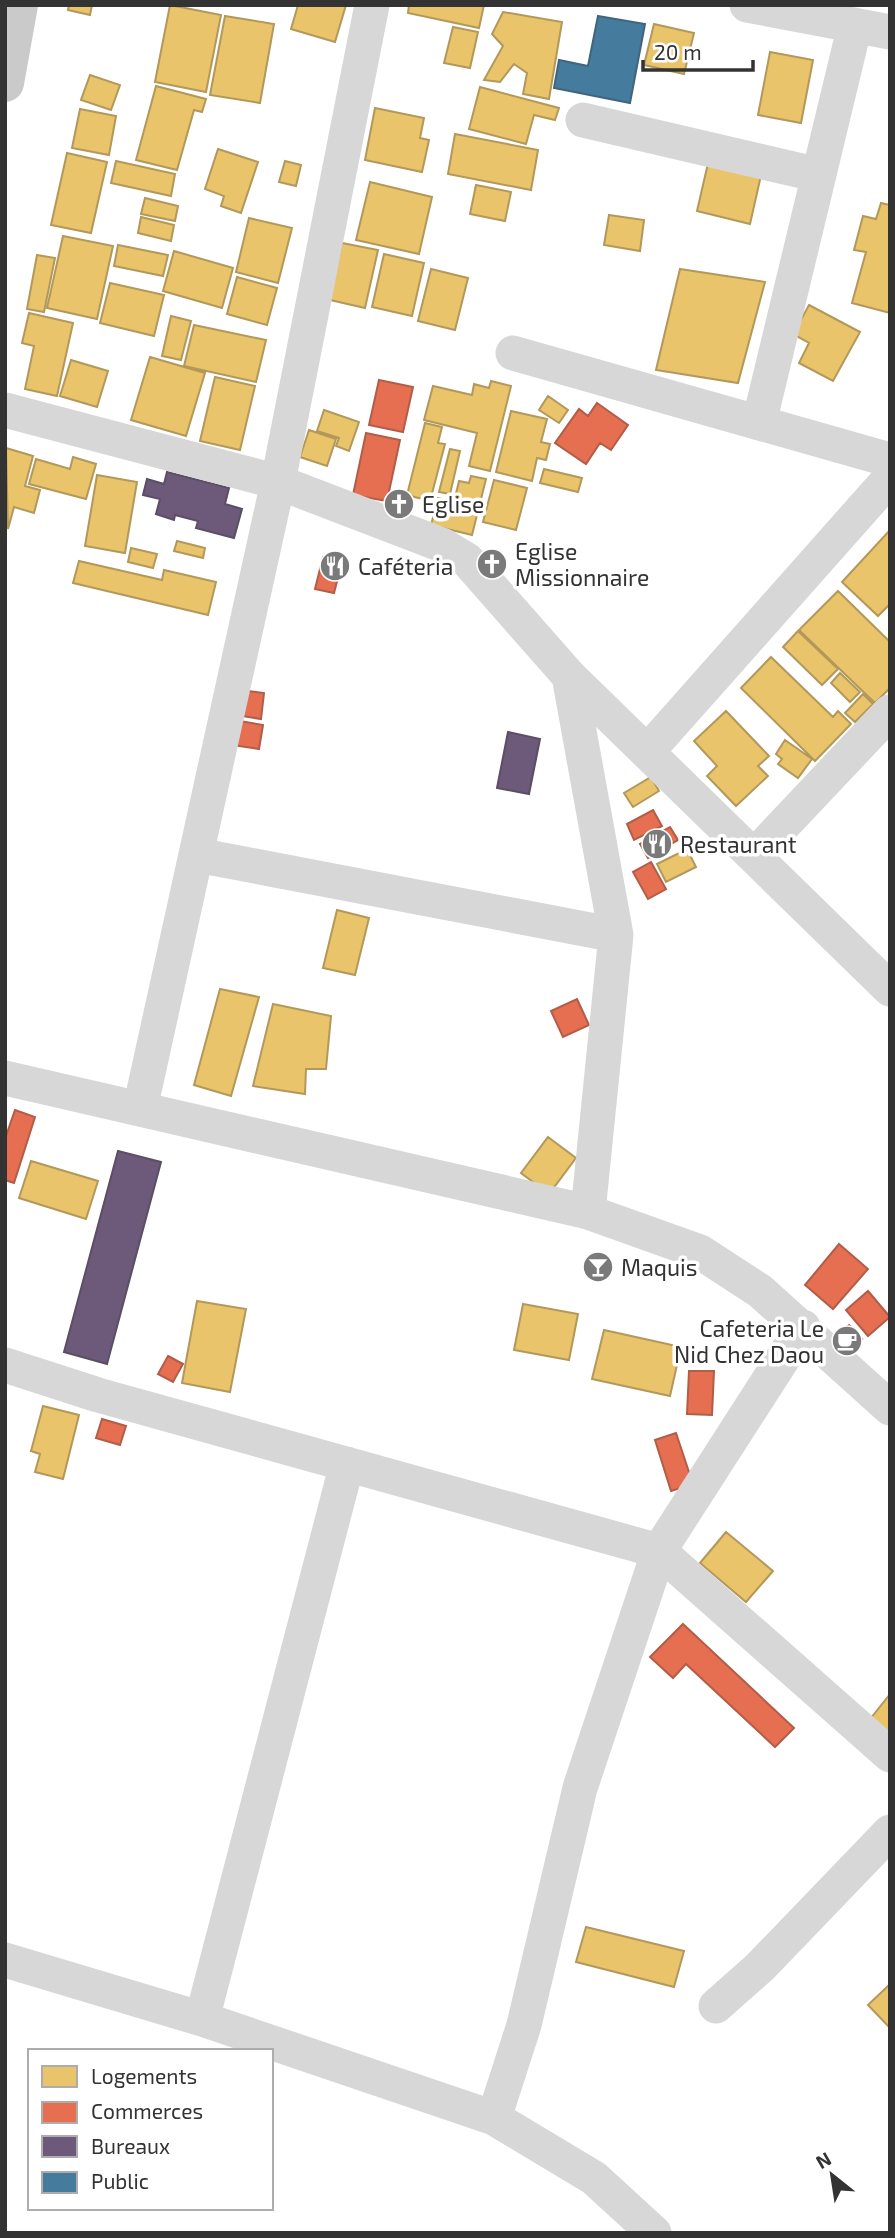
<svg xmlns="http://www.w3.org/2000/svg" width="895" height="2238" viewBox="0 0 895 2238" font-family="'Exo 2',sans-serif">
  <rect width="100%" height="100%" fill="#fff"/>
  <path fill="#e9c46a" stroke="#b2985a" stroke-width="2" d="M69 5H92L90 15 68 10Z
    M170 5 221 15 206 92 155 82Z
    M298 5H346L335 42 291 29Z
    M409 5H484L479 28 408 13Z
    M503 12 562 22 549 99 523 94 527 73 514 64 500 82 484 80 503 46 492 34Z
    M225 16 274 24 260 103 210 95Z
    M654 24 694 33 684 74 644 65Z
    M453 27 478 32 470 68 444 63Z
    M770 52 813 60 801 123 758 115Z
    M90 75 120 85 111 110 81 100Z
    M156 86 206 99 202 112 194 110 177 170 136 160Z
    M480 87 559 108 555 120 534 115 526 144 469 129Z
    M375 108 424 118 420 138 429 140 422 172 365 160Z
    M80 109 116 116 109 155 72 148Z
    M455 134 538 150 531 190 448 174Z
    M218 149 258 162 241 213 221 206 224 196 205 189Z
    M67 153 107 162 91 233 51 225Z
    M709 159 762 171 750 224 697 211Z
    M116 161 175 174 171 196 111 183Z
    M285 161 301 165 296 186 279 182Z
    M370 182 432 197 419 254 356 240Z
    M476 185 511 192 505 221 470 214Z
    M145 198 178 206 175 221 141 214Z
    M881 203 890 205V313L852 303 866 252 854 250 863 216 876 219Z
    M609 215 644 220 640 251 604 245Z
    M141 217 174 225 171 241 138 233Z
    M249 218 292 228 278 283 236 272Z
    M63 236 113 246 97 319 47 308Z
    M342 243 378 250 365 308 330 300Z
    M118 245 168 255 163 276 114 266Z
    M174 251 233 268 222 308 163 291Z
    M384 254 424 263 412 316 372 307Z
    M37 255 55 258 44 312 27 309Z
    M431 269 468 278 455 330 418 321Z
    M680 269 765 282 738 383 656 370Z
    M237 277 277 288 267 325 227 314Z
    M110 283 164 295 154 336 100 323Z
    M809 305 860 332 833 381 799 363 809 343 793 334Z
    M29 313 73 323 57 396 25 389 34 346 22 343Z
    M171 316 191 321 181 360 162 356Z
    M194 325 266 340 256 382 184 366Z
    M150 357 205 373 186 436 131 420Z
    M71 360 108 371 97 407 60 396Z
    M215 377 255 386 240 450 200 441Z
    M491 381 511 386 490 471 469 466 477 433 424 420 433 386 472 395 474 384 489 388Z
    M548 396 568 410 559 423 539 410Z
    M324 410 359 422 349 451 336 446 339 438 317 431Z
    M511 411 547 419 541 442 550 444 546 460 537 458 532 481 496 472Z
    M425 423 442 427 438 443 445 444 430 501 407 495Z
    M309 430 336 439 327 466 300 457Z
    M6 448 33 456 25 486 40 490 34 513 14 507 8 529Z
    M450 449 460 451 450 494 439 492Z
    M73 457 96 464 86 499 29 484 36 459 70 469Z
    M544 469 582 478 578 492 540 483Z
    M97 475 137 482 125 553 85 546Z
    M471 476 486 479 472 535 431 525 438 498 454 502 459 481 469 483Z
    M494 480 527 488 516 530 483 522Z
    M890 530V604L878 616 842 582Z
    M177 541 205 548 203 558 174 551Z
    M131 548 157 554 153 568 128 562Z
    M79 561 162 580 164 570 216 582 208 615 73 583Z
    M838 591 890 642V688L875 703 799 630Z
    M798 631 838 669 822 685 783 647Z
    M771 657 833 717 838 711 851 724 815 761 741 688Z
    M840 673 860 692 850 702 831 683Z
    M863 694 873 704 855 722 845 713Z
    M726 711 769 756 758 766 768 776 736 806 707 776 717 766 694 741Z
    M785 740 812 759 798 778 778 764 782 759 776 754Z
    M651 777 659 791 633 807 624 793Z
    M687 849 696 867 666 882 657 864Z
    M337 910 369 918 355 975 323 968Z
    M220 989 259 997 231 1096 194 1085Z
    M273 1004 331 1016 326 1069H306L305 1094 253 1086Z
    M548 1137 576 1158 549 1194 521 1173Z
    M31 1161 98 1181 86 1219 19 1198Z
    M197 1301 246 1309 230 1392 182 1383Z
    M523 1304 578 1314 569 1360 514 1350Z
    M604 1330 681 1347 670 1396 592 1379Z
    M43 1406 79 1415 63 1479 35 1472 40 1454 31 1451Z
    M726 1532 773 1571 746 1602 700 1563Z
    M890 1694V1741L867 1723Z
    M586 1927 684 1951 674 1987 576 1962Z
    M890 1984V2028L868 2005Z"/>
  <path fill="#e76f51" stroke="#b15d48" stroke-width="2" d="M379 380 413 387 403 432 369 425Z
    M597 403 628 425 611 450 600 443 586 464 555 443 579 409 588 416Z
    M366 433 400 440 387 501 353 495Z
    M323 557 342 562 334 593 315 589Z
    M240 690 264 693 261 719 236 715Z
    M228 719 263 725 259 749 225 744Z
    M653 810 662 826 634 840 627 824Z
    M670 827 678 840 648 858 640 844Z
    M651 862 666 889 648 899 633 872Z
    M577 999 589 1025 563 1037 551 1011Z
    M15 1110 35 1117 14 1183 5 1180V1139Z
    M839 1244 868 1269 833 1309 805 1285Z
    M868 1291 890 1317 868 1336 846 1310Z
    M849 1325 862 1339 850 1349 838 1334Z
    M168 1356 183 1364 173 1382 158 1374Z
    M689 1371H714L712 1415 687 1414Z
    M102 1419 126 1426 120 1445 96 1438Z
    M676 1433 693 1484 671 1491 655 1440Z
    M683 1624 794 1728 775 1747 686 1664 673 1678 650 1657Z"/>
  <path fill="#6d597a" stroke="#5c4e65" stroke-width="2" d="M167 472 229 488 225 504 242 509 234 538 196 528 198 521 175 515 174 520 156 514 160 499 143 495 147 479 164 484Z
    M508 732 540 739 529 794 497 788Z
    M118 1151 161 1162 107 1364 64 1352Z"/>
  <path fill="#457b9d" stroke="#40657d" stroke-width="2" d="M598 16 645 24 630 103 554 88 559 60 588 66Z"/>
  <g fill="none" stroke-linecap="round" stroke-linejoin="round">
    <path stroke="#d7d7d7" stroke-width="35" d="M747 5 890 32
      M583 120 819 175
      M513 353 890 460
      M5 410 278 482 442 545 467 560 569 676 890 989
      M759 423 855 25
      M569 676 616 935 588 1212
      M647 752 890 478
      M197 855 616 935
      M754 856 890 712
      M5 1078 588 1212 700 1252 760 1291 890 1408
      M140 1109 278 482 372 5
      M5 1365 98 1395 659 1551 890 1755
      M5 1960 202 2019 494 2118 594 2178 654 2233
      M716 2006 760 1967 890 1832
      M202 2019 347 1464
      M494 2118 524 2025 580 1788 659 1551 803 1327"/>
    <path stroke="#cacaca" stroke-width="38" d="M5 83 19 5"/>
  </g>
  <defs>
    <g id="church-disc" transform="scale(1.575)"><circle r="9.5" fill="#7a7a7a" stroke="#fff"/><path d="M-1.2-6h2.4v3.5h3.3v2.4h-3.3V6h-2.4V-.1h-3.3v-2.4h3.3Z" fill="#fff"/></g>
    <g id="restaurant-disc" transform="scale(1.575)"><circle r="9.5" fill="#7a7a7a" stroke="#fff"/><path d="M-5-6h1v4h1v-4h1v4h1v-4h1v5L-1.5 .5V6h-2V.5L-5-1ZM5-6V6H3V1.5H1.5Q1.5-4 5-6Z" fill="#fff"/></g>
    <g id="bar-disc" transform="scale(1.575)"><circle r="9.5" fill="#7a7a7a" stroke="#fff"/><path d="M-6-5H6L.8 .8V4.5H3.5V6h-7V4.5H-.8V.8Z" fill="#fff"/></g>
    <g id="cafe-disc" transform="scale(1.575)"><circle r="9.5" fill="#7a7a7a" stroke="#fff"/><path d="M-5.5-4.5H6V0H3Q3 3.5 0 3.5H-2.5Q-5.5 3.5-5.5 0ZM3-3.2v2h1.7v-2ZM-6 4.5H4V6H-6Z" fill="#fff"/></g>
  </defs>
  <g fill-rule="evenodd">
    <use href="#church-disc" x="399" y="504"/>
    <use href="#church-disc" x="492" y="564"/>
    <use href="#restaurant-disc" x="335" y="566"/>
    <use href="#restaurant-disc" x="657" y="844"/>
    <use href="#bar-disc" x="598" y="1267"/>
    <use href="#cafe-disc" x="847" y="1341"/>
  </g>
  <g text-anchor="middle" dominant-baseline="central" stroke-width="7" stroke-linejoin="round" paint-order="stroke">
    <g font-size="23" fill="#333" stroke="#fff" text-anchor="start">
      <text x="422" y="504">Eglise</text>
      <text x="515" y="551">Eglise<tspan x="515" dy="26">Missionnaire</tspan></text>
      <text x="358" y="566">Caféteria</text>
      <text x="680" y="844">Restaurant</text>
      <text x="621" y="1267">Maquis</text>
      <text x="824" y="1328" text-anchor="end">Cafeteria Le<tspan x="824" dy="26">Nid Chez Daou</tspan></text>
    </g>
  </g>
  <rect width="895" height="2238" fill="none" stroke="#333333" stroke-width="14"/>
  <rect x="28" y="2049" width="245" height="161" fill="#ffffff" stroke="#adadad" stroke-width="2"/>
  <rect x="42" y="2066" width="35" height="21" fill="#e9c46a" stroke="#adadad" stroke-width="2"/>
  <text x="91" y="2084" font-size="21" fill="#333333">Logements</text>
  <rect x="42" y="2102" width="35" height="21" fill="#e76f51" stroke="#adadad" stroke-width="2"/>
  <text x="91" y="2119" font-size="21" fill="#333333">Commerces</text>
  <rect x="42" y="2136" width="35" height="21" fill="#6d597a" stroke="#adadad" stroke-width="2"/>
  <text x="91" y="2154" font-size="21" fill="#333333">Bureaux</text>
  <rect x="42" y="2172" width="35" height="21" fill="#457b9d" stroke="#adadad" stroke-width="2"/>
  <text x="91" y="2189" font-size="21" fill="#333333">Public</text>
  <g transform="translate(832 2175) rotate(330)" stroke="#ffffff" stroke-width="5" paint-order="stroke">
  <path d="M0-5L12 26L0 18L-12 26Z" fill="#333333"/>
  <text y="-10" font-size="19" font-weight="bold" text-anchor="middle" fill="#333333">N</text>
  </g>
  <path d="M643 60v10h110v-10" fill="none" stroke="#333333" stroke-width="3.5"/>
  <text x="654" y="60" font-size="21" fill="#333333" stroke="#ffffff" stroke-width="5" paint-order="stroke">20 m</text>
</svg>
